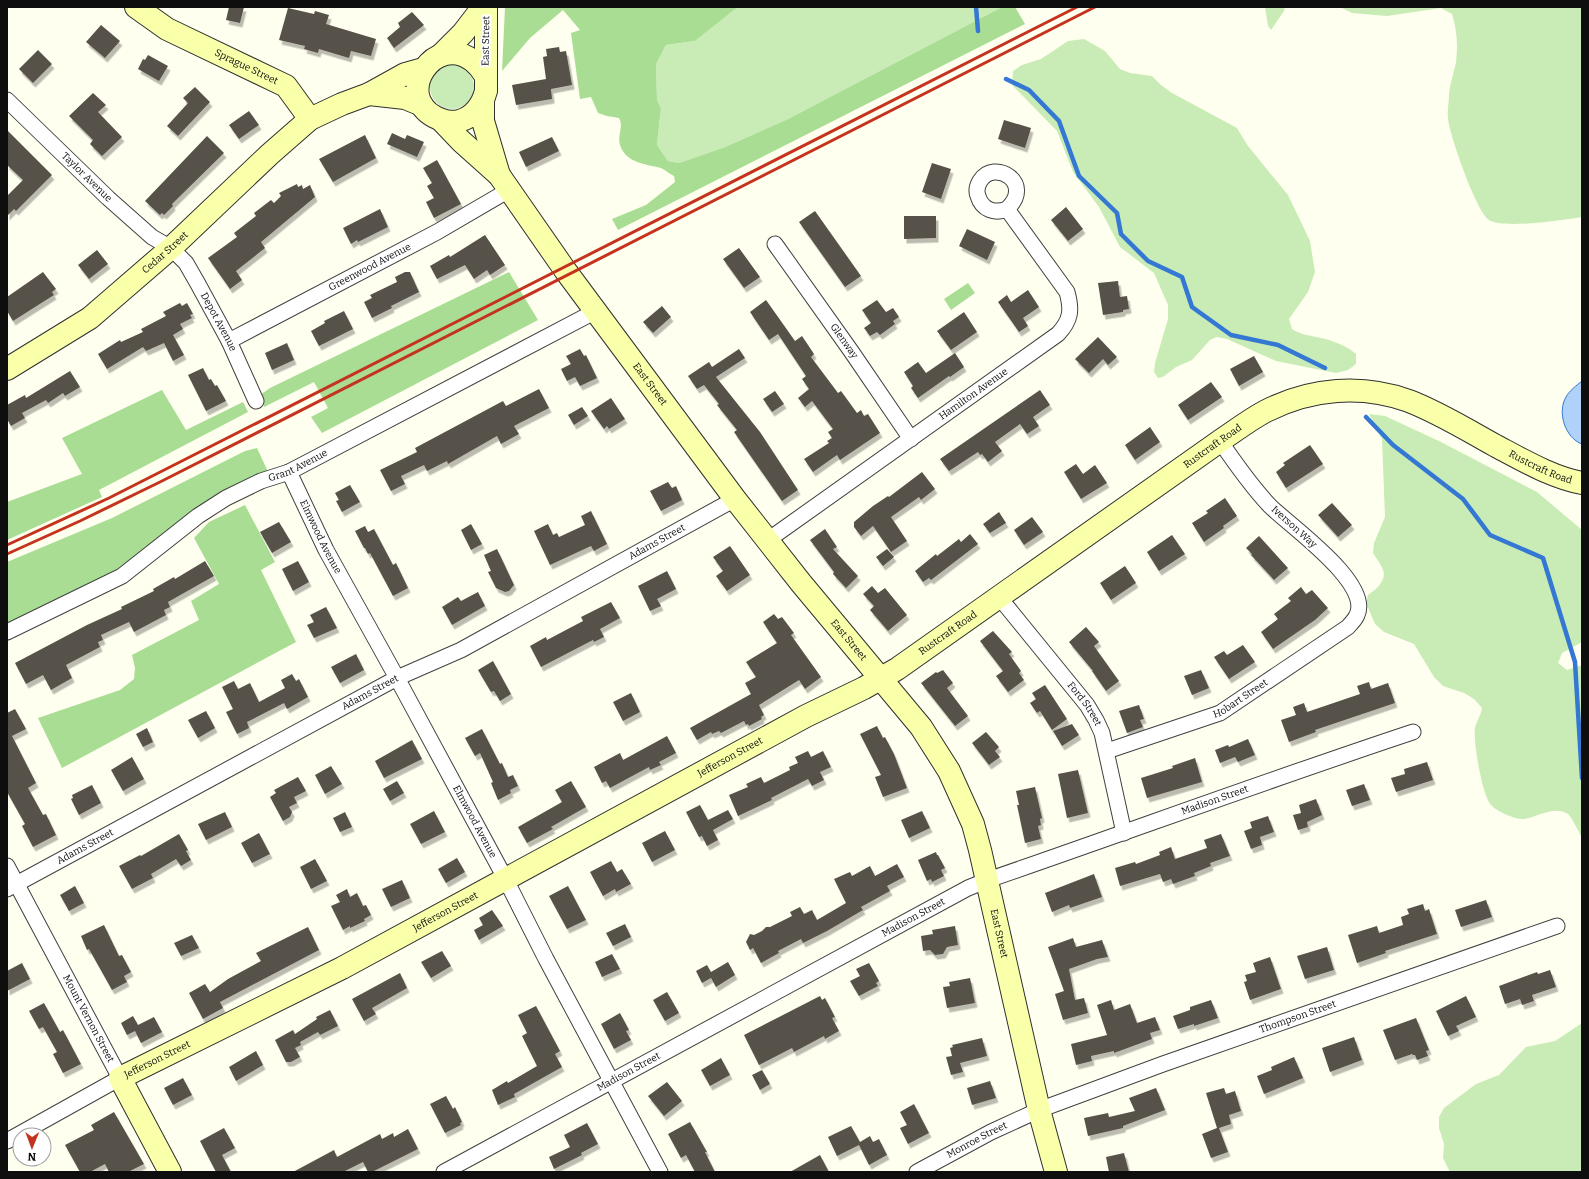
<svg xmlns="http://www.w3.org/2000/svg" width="1589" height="1179" viewBox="0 0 1589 1179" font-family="Bitter,serif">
  <defs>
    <filter id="shadow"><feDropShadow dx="2.5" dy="4.5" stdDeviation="0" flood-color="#0004"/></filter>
  </defs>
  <rect width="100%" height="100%" fill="#ffffef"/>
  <path fill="#c9ecb6" d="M738 7H1002L788 119 725 147 679 163 668 161 657 145 661 108 657 100 656 64 666 45 695 41Z
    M1265 7H1285L1284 11 1271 30 1268 26Z
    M1340 7H1582V217C1565 220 1502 229 1489 220 1476 211 1450 136 1448 119 1447 111 1449 102 1449 95 1450 83 1454 73 1456 62 1458 46 1457 29 1452 14L1441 8 1387 16 1352 13Z
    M1084 39 1105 51 1120 69 1130 73 1152 76 1161 85 1172 93 1237 128 1248 146 1288 195 1310 241 1315 272 1308 292 1289 319 1292 329C1300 334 1307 335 1316 337 1329 339 1346 345 1356 354V364L1348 370 1336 373 1276 361 1227 339 1217 337 1210 340 1192 360 1176 367 1163 377 1158 378 1154 372 1155 363 1168 319V305L1154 273 1120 247 1099 207 1073 172 1057 131 1012 85 1013 71 1022 65 1041 59 1068 41Z
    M430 87a22 22 0 1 1 44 0a22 22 0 1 1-44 0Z
    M1369 414 1385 416 1439 441 1537 492 1582 530V642L1562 653 1558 663 1567 670 1582 665V838C1579 832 1572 818 1568 814 1555 805 1537 817 1524 819 1516 820 1496 811 1491 805 1482 795 1473 741 1475 728 1476 722 1481 715 1482 708L1474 699 1464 693 1443 686 1434 677 1414 644 1384 632 1375 624 1366 603 1368 595C1376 590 1387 580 1383 570 1381 564 1376 558 1373 553L1374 543 1385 517 1382 439Z
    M1582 1023V1172H1450L1443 1158 1444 1144 1439 1128V1117L1444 1108 1476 1084 1499 1075 1526 1047 1555 1041Z"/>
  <path fill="#a9dd94" d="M505 7H738L695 41 666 45 656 64 657 100 661 108 657 145 668 161 679 163 725 147 788 119 1002 7H1015L1025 24 618 230 612 219 646 205 675 182 674 176C670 174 665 170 661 168 645 164 626 163 620 145 617 136 624 126 619 118L607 116 598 113 591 97 580 99 571 33 580 30 563 10 530 38 502 71Z
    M509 272 538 320 322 433 311 417 328 408 314 382 264 407 260 395 270 388Z
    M968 283 975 293 951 310 944 299Z
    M162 390 186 430 243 402 248 412 99 490 102 497 7 540V502L82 474 62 438Z
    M257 448 270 476 145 549 117 569 54 601 7 623V562L112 518 245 451Z
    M245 505 275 562 261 570 296 642 62 768 38 718 120 690 134 679 135 668 132 655 199 620 191 601 219 584 194 538 209 522Z"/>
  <path fill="#b0d1f9" stroke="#3478d4" d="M1582 381V444C1565 438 1557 412 1566 397 1569 391 1577 385 1582 381Z"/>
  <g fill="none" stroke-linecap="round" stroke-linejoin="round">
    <path stroke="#3478d4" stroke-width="4.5" d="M976 7 978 31
      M1006 79 1029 90 1059 121 1079 176 1117 213 1121 234 1148 261 1182 277 1192 307 1231 335 1278 345 1325 368
      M1366 417 1393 445 1463 499 1490 535 1543 558 1575 662 1582 778"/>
  </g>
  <path fill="#575149" filter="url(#shadow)" d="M229 7H244L240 23 226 20Z
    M288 8 314 14 315 11 329 15 326 24 376 39 371 56 351 51 349 58 319 49 318 53 304 49 305 46 279 40Z
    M412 12 424 25 394 48 387 38 400 27 398 23Z
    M101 25 120 41 105 58 86 42Z
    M559 47 560 52 566 51 572 85 551 89 552 99 516 105 512 85 546 79 543 57 547 56 546 49Z
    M38 50 52 64 33 83 19 69Z
    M148 55 168 66 159 81 138 69 143 59 145 60Z
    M195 87 210 102 178 136 167 126 188 103 183 98Z
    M93 93 106 105 98 112 122 137 102 156 90 144 93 140 69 116Z
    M249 111 259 125 239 139 229 125Z
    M1004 120 1031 128 1025 148 998 139Z
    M7 130 52 175 16 211 14 209 7 216V196L23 180 7 165Z
    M392 133 405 139 407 135 424 142 417 157 387 144Z
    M365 135 376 158 333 182 319 159Z
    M207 136 224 153 172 204 173 206 164 215 162 213 160 215 145 201Z
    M552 137 559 151 526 167 519 152Z
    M437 160 461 204 434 218 426 202 434 198 427 186 432 183 423 168Z
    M932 163 951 169 941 199 922 192Z
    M297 184 298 187 302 185 303 189 310 185 315 197 261 242 265 248 236 271 242 280 230 289 208 258 237 237 234 233 256 216 254 213 271 200 274 203 281 196 279 193Z
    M1066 207 1083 229 1068 241 1051 220Z
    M380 209 388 227 358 242 357 240 351 244 343 228Z
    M815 211 861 276 845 287 799 222Z
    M904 216H936V238L904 239Z
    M967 229 995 242 987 260 959 246Z
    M485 235 505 265 490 275 487 270 474 279 465 265 437 279 430 266 449 255 450 257Z
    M739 248 760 277 744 288 723 259Z
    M97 250 108 264 89 279 78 265Z
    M43 272 56 289 52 292 54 295 13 321 7 311V297Z
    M405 272H410L419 292 391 306 392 308 372 318 364 302 372 298 370 295 397 282 395 277Z
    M1118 281 1120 297 1127 296 1129 309 1123 310V312L1103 315 1098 283Z
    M1028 290 1039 307 1023 318 1028 326 1019 332 998 302 1007 295 1011 302Z
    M766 300 795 341 802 336 814 354 811 357 838 393 841 391 857 413 861 410 864 416 868 414 880 433 840 460 837 455 813 472 804 459 829 443 827 441 832 438 828 432 833 429 812 401 805 407 798 398 809 389 802 379 806 376 778 334 769 340 750 312Z
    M877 300 886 312 893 308 899 317 893 321 895 324 880 335 877 332 870 336 864 328 871 323 862 310Z
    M180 303 182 306 187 303 193 314 190 315 192 318 180 324 183 329 173 335 184 355 173 361 164 343 146 351 143 347 107 369 98 354 120 340 121 342 143 332 141 329 166 316 163 312Z
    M662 306 671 317 653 333 643 322Z
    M344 311 353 329 319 346 311 331 325 323 324 321Z
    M964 312 977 332 951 350 937 331Z
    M1098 337 1117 357 1108 365 1103 359 1089 373 1075 359Z
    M287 343 294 360 272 370 265 353Z
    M580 349 584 356 586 355 597 378 580 386 575 377 567 381 561 369 571 364 566 356Z
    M739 349 745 358 716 377 760 432 798 490 782 501 734 432 737 430 717 405 719 404 704 385 697 389 688 376 709 362 712 367Z
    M955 353 964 367 950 377 949 376 918 398 911 388 913 386 904 372 918 362 926 373Z
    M1254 356 1263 372 1239 386 1230 369Z
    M203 368 209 380 211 379 215 386 217 385 226 401 206 411 188 375Z
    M70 371 80 387 65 396 63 393 48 403 46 400 22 413 25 418 11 426 7 419V405L25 395 26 398Z
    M1211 382 1222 397 1188 420 1178 405Z
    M539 389 549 408 514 426 519 434 501 444 497 436 448 464 447 461 427 471 424 465 401 476 405 484 391 491 380 470 417 452 415 448 503 401 506 406Z
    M1040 390 1050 405 1033 417 1039 426 1027 434 1020 424 995 442 1002 451 988 462 982 454 980 455 978 452 949 471 940 459Z
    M775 391 784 404 772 412 763 399Z
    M611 398 625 419 609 429 607 426 604 429 591 411Z
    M582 407 588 416 574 425 568 415Z
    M1150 427 1160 442 1135 460 1125 445Z
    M1310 445 1323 464 1286 488 1276 472 1285 465 1283 463Z
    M1076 464 1083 474 1095 465 1107 483 1081 499 1064 472Z
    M922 472 935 489 921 500 919 497 891 517 907 541 891 552 873 526 861 536 854 527V522L873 506 888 496 889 497Z
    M668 482 672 488 676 486 682 500 661 511 650 491Z
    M350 485 360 502 342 512 336 501 339 500 335 493Z
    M1225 498 1237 516 1223 526 1224 528 1204 542 1192 523 1208 513 1206 511Z
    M1332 503 1352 525 1338 537 1318 515Z
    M591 511 607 544 594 551 591 546 550 565 534 531 548 524 553 535 557 533 559 537 585 525 581 516Z
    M999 512 1006 523 990 533 983 524Z
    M1032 517 1043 532 1024 545 1014 530Z
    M279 522 291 542 272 553 260 532Z
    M471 524 482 544 471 550 461 530Z
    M365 526 368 532 374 529 393 565 396 563 408 588 393 596 370 553 368 554 365 548H364L355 531Z
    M825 529 837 547 833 549 858 576 846 588 833 574 834 572 810 540Z
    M970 534 978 544 931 580 929 578 923 582 915 571 936 554 937 556 959 539 961 542Z
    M1172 535 1185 554 1159 571 1147 552Z
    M1259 536 1288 568 1274 580 1251 555 1252 554 1246 548Z
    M730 546 750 575 727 591 716 576 723 571 713 557Z
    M497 549 514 585 509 591 505 592 496 588 488 572 491 571 484 555Z
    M887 549 894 557 883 566 876 557Z
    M205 561 214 576 168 602 170 607 164 610 166 615 134 632 129 622 101 635 103 640 98 642 100 647 66 665 72 678 51 690 43 675 26 684 15 663 87 625 122 609 121 607 154 591 153 589 174 577 175 579Z
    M298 561 309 582 293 591 282 569Z
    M1125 566 1136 583 1111 600 1100 583Z
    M667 571 676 589 657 599 661 606 650 611 638 586Z
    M872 586 878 593 885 588 907 615 888 631 870 610 874 606 863 594Z
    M1301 587 1306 594 1312 590 1328 608 1315 620 1273 649 1261 632 1278 619 1274 614 1291 601 1288 598Z
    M478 592 485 606 452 625 442 607 458 597 461 601Z
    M611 602 620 618 600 629 604 637 594 642 593 640 541 667 530 646 546 637 547 640 583 621 581 617Z
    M326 607 337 628 314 638 307 625 314 622 310 615Z
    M774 614 778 619 782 617 794 633 791 635 821 677 805 689 799 680 759 705 764 715 761 717 762 719 749 726 748 724 746 725 744 721 721 733 719 731 712 734 711 732 697 740 690 728 751 694 745 683 756 677 746 662 777 643 763 622Z
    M1086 627 1099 642 1094 646 1119 681 1106 691 1092 671H1093L1069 642Z
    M993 631 1012 652 1009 654 1021 671 1019 673 1024 680 1008 692 996 676 1003 671 980 641Z
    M1243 645 1255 662 1229 679 1214 657 1224 651 1227 655Z
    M356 654 364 670 340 683 331 667Z
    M493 661 511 694 500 701 494 691 491 692 478 670Z
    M943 670 953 683 947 688 968 716 955 726 921 683 936 672 937 673Z
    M1201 670 1209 688 1192 695 1184 676Z
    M292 674 296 681 299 679 308 697 287 709 284 703 247 722 249 728 237 734 226 712 233 709 222 687 234 681 238 689 250 683 259 702 285 688 281 680Z
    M1369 682 1371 689 1388 683 1395 703 1315 730 1316 732 1289 742 1281 720 1296 715 1293 707 1304 703 1307 712 1360 694 1357 686Z
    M1045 685 1067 719 1052 730 1040 711 1037 713 1030 703 1036 699 1032 693Z
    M631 693 640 712 623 721 613 702Z
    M1139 705 1144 719 1140 720 1143 727 1127 733 1119 711Z
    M15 709 26 729 12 736 36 783 28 788 43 815 46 814 56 835 33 847 22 826 25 824 7 792V713Z
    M206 711 215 728 198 738 188 720Z
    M1072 724 1079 735 1062 746 1053 731Z
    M877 726 883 738 885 737 894 754 907 788 883 797 875 777 881 775 860 734Z
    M147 728 153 742 143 747 136 734Z
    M482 729 500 764 502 763 508 777 513 775 518 786 510 790 511 793 498 800 491 783 493 782 480 753 475 756 465 738Z
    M986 732 999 747 995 751 1000 757 989 765 972 743Z
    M667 736 676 753 659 762 661 765 650 770 649 767 610 788 606 781 602 783 594 767 620 753 623 760Z
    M1248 739 1255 755 1238 762 1235 757 1220 763 1215 750 1228 745 1229 747Z
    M412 740 422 759 384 778 375 761Z
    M808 751 811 757 823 751 831 767 820 772 824 780 812 786 808 779 771 798 772 800 738 816 729 795 748 787 746 784 761 777 764 783 790 770 789 767 798 763 795 757Z
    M132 757 144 779 123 791 111 770Z
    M1195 758 1202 782 1147 798 1141 778 1173 768 1172 766Z
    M1427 762 1433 780 1396 792 1391 778 1405 774 1404 769Z
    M331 766 342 784 325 794 315 775Z
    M1078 770 1088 813 1067 818 1058 774Z
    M298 777 306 791 294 797 297 803 289 807 292 812 290 817 283 821 270 797 276 793 274 790Z
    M397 781 404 793 390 801 383 789Z
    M571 781 586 807 551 827 553 829 527 843 518 827 562 802 555 790Z
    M1364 784 1370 800 1352 806 1346 790Z
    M92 785 101 803 79 815 71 799 73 798 72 795Z
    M1035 787 1042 818 1040 819 1041 825 1038 826 1041 839 1025 843 1017 805H1019L1016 791Z
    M1316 799 1322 815 1307 822 1308 827 1298 830 1293 815 1301 813 1299 805Z
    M700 805 708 820 728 810 733 819 713 830 718 840 707 846 702 836 699 837 686 812Z
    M434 811 445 832 421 844 410 824Z
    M922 811 930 828 909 838 901 820Z
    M225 812 232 827 206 840 198 824Z
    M345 812 352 827 340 832 333 818Z
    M1268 816 1274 832 1260 837 1262 845 1251 849 1244 831 1252 828 1250 822Z
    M665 831 675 850 652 862 642 843Z
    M259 833 270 854 252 863 241 843Z
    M179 834 188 850 186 851 191 860 181 866 176 859 151 874 153 878 132 889 119 866 140 855 141 856Z
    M1221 834 1230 856 1210 863 1211 866 1194 873 1195 876 1173 884 1171 879 1163 882 1160 874 1120 886 1115 868 1135 862 1136 864 1160 855 1159 852 1171 847 1175 859 1207 848 1204 840Z
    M936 852 937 855H938L945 868 941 870 944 876 932 882 931 879 927 881 918 860Z
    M457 858 465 872 446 883 438 869Z
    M315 859 327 881 311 889 300 867Z
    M611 861 617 872 622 869 631 884 616 892 615 889 603 896 590 872Z
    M897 864 904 877 887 886 890 891 861 907 863 910 827 931 803 943 801 939 778 951 779 953 761 963 753 948 750 950 746 942 750 934 754 935 762 931 766 927H770L792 916 790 912 800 907 804 914 812 910 817 920 846 903 834 879 850 872 852 876 870 866 875 876Z
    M1094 874 1102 897 1070 908 1069 905 1052 912 1045 893Z
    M402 880 410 898 391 907 382 889Z
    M75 886 84 903 69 911 60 895Z
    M568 886 586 920 567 929 549 896Z
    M347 889 350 897 357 893 363 906 366 905 371 915 364 919 365 921 350 928V926L343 930 331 906 340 902 336 895Z
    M1486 900 1492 917 1461 927 1455 910Z
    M1423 904 1425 911 1429 909 1437 934 1385 951 1386 953 1357 963 1348 935 1377 926 1379 933 1403 925 1401 917 1409 914 1407 909Z
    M492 910 503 926 479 940 474 930 483 925 479 918Z
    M625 924 631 937 613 946 606 933Z
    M104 925 119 956 122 955 131 972 124 976 127 982 112 990 89 949 87 950 81 936Z
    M955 926 958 945 947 947 943 954 935 955 930 950 923 951 921 936 933 934 932 930Z
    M308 927 319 950 220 1002 223 1008 203 1019 189 993 205 984 210 992 228 979 261 961 256 953Z
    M192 935 199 948 181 956 174 943Z
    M1073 938 1076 947 1102 940 1108 957 1097 959 1069 969 1075 1000 1084 998 1088 1013 1063 1020 1055 994 1064 991 1048 947Z
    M1327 947 1334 970 1305 979 1297 956Z
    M442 951 451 966 431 978 421 962Z
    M612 954 620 969 602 977 595 962Z
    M1270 957 1281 989 1250 1000 1244 982 1247 981 1245 975 1256 972 1253 963Z
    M728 962 735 975 716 987 711 978 702 983 696 971 707 965 711 972Z
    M22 963 30 979 7 991V971Z
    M869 963 879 981 876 983 878 986 859 996 850 981 860 976 856 969Z
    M1550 970 1556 987 1532 995 1534 1001 1522 1005 1520 999 1505 1004 1499 986 1537 972 1538 974Z
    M400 973 407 988 372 1008 376 1014 364 1021 352 999Z
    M970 978 975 1003 947 1008 943 987 950 986 949 982Z
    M667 992 679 1013 665 1021 653 1000Z
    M820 996 822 1000 825 998 835 1017 832 1018 839 1031 825 1039 824 1036 794 1052 792 1048 759 1065 744 1035Z
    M1466 996 1476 1017 1456 1026 1459 1031 1448 1036 1436 1011Z
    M1111 1000 1114 1010 1130 1004 1137 1023 1155 1017 1160 1030 1150 1033 1152 1039 1114 1053V1051L1091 1056 1092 1061 1076 1065 1071 1044 1107 1035 1097 1005Z
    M1211 1000 1218 1018 1194 1026V1024L1178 1029 1173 1016 1190 1010V1007Z
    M44 1003 60 1032 63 1030 81 1064 63 1073 53 1054 57 1052 43 1027 39 1029 29 1011Z
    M536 1006 560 1051 555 1054 562 1067 514 1094 515 1097 498 1105 492 1090 507 1081 508 1083 537 1066 522 1036 527 1033 518 1015Z
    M330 1010 338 1026 320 1035 318 1032 300 1042 301 1045 295 1048 300 1057 291 1062H286L275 1040 293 1030 295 1034 317 1019 316 1017Z
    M620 1013 629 1030 626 1031 631 1040 614 1049 601 1024Z
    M133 1016 138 1025 154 1017 162 1032 141 1043 135 1031 127 1035 121 1023Z
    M1416 1018 1429 1050 1426 1051 1428 1056 1417 1060 1415 1055H1413L1412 1054 1395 1060 1383 1030Z
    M1354 1037 1362 1060 1330 1072 1322 1048Z
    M982 1038 987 1056 960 1063 963 1072 951 1075 946 1057 952 1056 950 1048 953 1047 952 1045Z
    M256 1051 263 1065 236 1081 229 1067Z
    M1294 1057 1303 1078 1264 1094 1257 1076 1272 1070 1271 1067Z
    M721 1058 730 1075 710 1086 701 1070Z
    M762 1070 770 1084 760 1090 752 1075Z
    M183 1078 192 1095 173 1105 164 1088Z
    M990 1081 996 1098 972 1105 967 1088Z
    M667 1082 682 1101 664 1116 648 1096Z
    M1156 1088 1165 1110 1123 1126V1128L1088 1136 1084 1118 1108 1113 1109 1117 1135 1111 1129 1098Z
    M1224 1088 1226 1094 1235 1091 1241 1111 1229 1115 1231 1124 1219 1128 1228 1152 1211 1158 1202 1134 1217 1128 1206 1093Z
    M446 1096 453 1109 455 1107 462 1122 460 1123 461 1125 445 1133 430 1104Z
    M914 1104 929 1133 908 1144 900 1128 907 1125 900 1112Z
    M114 1112 144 1164 128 1172H109L105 1164 90 1172H80L65 1145 94 1130 91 1125Z
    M690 1122 707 1152H705L715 1172H695L686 1155 681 1158 668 1134Z
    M587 1123 598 1144 581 1153 582 1155 554 1169 549 1157 570 1147 564 1135Z
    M851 1126 860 1142 870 1136 873 1142 879 1139 887 1155 869 1165 859 1145 837 1156 828 1137Z
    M224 1128 235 1148 222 1155 231 1172H216L200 1141Z
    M408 1129 418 1149 372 1172H368L363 1162 343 1172H293L334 1150 337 1157 380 1134 382 1139 393 1133 394 1137Z
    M1124 1153 1129 1172H1109L1106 1157Z
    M820 1155 829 1172H790Z"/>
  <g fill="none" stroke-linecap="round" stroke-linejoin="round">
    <g stroke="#414141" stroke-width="17">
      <g id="street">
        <path id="s1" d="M7 100 108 198 152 237 171 248 186 263 198 284 229 341 256 401"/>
        <path id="s2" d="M775 244 851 351 911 439"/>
        <path id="s3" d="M229 341 437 232 509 190"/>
        <path id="s4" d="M289 472 326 550 397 678 505 878 546 959 660 1172"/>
        <path id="s5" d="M768 540 1058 334C1071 320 1072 310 1067 292L1007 209C1035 183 994 158 980 181 977 186 976 191 978 196 982 210 995 214 1007 209"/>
        <path id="s6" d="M999 597 1087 705 1096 720 1102 733 1124 833"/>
        <path id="s7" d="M7 632 122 576 198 516 226 498 261 481 289 472 596 311"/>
        <path id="s8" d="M1107 751 1220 713 1348 627C1351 623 1355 620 1357 615 1372 583 1290 526 1270 506 1251 486 1235 463 1220 441"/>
        <path id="s9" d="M7 866 120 1078 7 1141"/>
        <path id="s10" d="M7 889 397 678 461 650 735 499"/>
        <path id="s11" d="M444 1172 968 888 988 880C1130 831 1271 779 1413 732"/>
        <path id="s12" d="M917 1172 991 1132 1039 1110 1163 1064 1557 926"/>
      </g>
    </g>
    <g stroke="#303030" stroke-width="24">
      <g id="secondary">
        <path id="s13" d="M136 7 167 29 286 86 310 119"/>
        <path d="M441 55 463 33 483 7"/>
        <path d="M485 75C482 70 478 65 473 61 435 31 393 95 435 117 442 121 452 123 459 121 474 117 482 106 486 91V7"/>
        <path d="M369 94 405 98 422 105"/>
        <path d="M483 102V121L499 175"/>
        <path id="s14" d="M441 120 461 141 499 175 565 270 735 499 801 583 921 727 949 771 973 824 980 850 1039 1110 1056 1172"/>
        <path id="s15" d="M7 369 90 318 171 248 270 154 310 119 342 104 369 94 405 74 423 69"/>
        <path id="s16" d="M170 1172 120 1078 342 968 806 716 864 688 897 669 1220 441C1235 431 1249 420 1266 411 1311 388 1362 384 1409 401 1440 413 1467 430 1496 446 1523 460 1551 477 1582 483"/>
      </g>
    </g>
    <use href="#street" stroke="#fff" stroke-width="15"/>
    <use href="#secondary" stroke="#faffaa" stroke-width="22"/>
    <path stroke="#c5331e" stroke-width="3" d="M7 545 109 498 1077 7
      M7 554 80 521 160 482 1095 7"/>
  </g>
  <g text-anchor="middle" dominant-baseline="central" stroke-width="4" stroke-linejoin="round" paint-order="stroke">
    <g font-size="10" fill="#0e0e0e" stroke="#fff">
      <text transform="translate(486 41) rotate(-89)">East Street</text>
      <text stroke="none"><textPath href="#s13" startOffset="126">Sprague Street</textPath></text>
      <text stroke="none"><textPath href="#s1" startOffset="111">Taylor Avenue</textPath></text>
      <text stroke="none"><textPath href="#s15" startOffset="197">Cedar Street</textPath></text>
      <text stroke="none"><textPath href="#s3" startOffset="159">Greenwood Avenue</textPath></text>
      <text stroke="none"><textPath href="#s1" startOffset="310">Depot Avenue</textPath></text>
      <text stroke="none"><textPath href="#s2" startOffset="119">Glenway</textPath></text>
      <text stroke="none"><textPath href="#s14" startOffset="338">East Street</textPath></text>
      <text stroke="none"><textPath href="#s5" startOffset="252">Hamilton Avenue</textPath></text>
      <text stroke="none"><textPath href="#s16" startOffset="1371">Rustcraft Road</textPath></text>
      <text stroke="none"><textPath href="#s7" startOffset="337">Grant Avenue</textPath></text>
      <text stroke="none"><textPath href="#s16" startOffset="1730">Rustcraft Road</textPath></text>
      <text transform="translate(1294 527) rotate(42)">Iverson Way</text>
      <text stroke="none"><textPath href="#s4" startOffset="72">Elmwood Avenue</textPath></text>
      <text stroke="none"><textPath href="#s10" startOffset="737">Adams Street</textPath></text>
      <text stroke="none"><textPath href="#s16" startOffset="1047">Rustcraft Road</textPath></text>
      <text stroke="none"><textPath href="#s14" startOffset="662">East Street</textPath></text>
      <text stroke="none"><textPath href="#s10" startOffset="413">Adams Street</textPath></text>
      <text stroke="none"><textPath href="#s8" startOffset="144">Hobart Street</textPath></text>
      <text stroke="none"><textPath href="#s6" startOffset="137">Ford Street</textPath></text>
      <text stroke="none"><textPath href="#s16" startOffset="796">Jefferson Street</textPath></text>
      <text stroke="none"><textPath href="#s11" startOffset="858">Madison Street</textPath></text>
      <text stroke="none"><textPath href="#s4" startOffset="396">Elmwood Avenue</textPath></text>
      <text stroke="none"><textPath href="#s10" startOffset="89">Adams Street</textPath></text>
      <text stroke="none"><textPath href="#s16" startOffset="472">Jefferson Street</textPath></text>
      <text stroke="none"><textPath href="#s11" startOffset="534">Madison Street</textPath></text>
      <text stroke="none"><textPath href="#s14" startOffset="998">East Street</textPath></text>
      <text stroke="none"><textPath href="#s12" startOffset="412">Thompson Street</textPath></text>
      <text stroke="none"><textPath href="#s9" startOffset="173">Mount Vernon Street</textPath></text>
      <text stroke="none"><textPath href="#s16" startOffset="148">Jefferson Street</textPath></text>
      <text stroke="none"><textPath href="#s11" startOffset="210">Madison Street</textPath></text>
      <text stroke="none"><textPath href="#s12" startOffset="68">Monroe Street</textPath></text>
    </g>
  </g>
  <rect width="1589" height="1179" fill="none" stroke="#0e0e0e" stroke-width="16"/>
  <g transform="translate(32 1147) rotate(181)"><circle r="19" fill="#ffffff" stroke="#9f9f9f"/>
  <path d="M0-3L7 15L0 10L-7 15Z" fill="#c5331e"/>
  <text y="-6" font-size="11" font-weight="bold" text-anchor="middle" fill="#0e0e0e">N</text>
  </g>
</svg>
